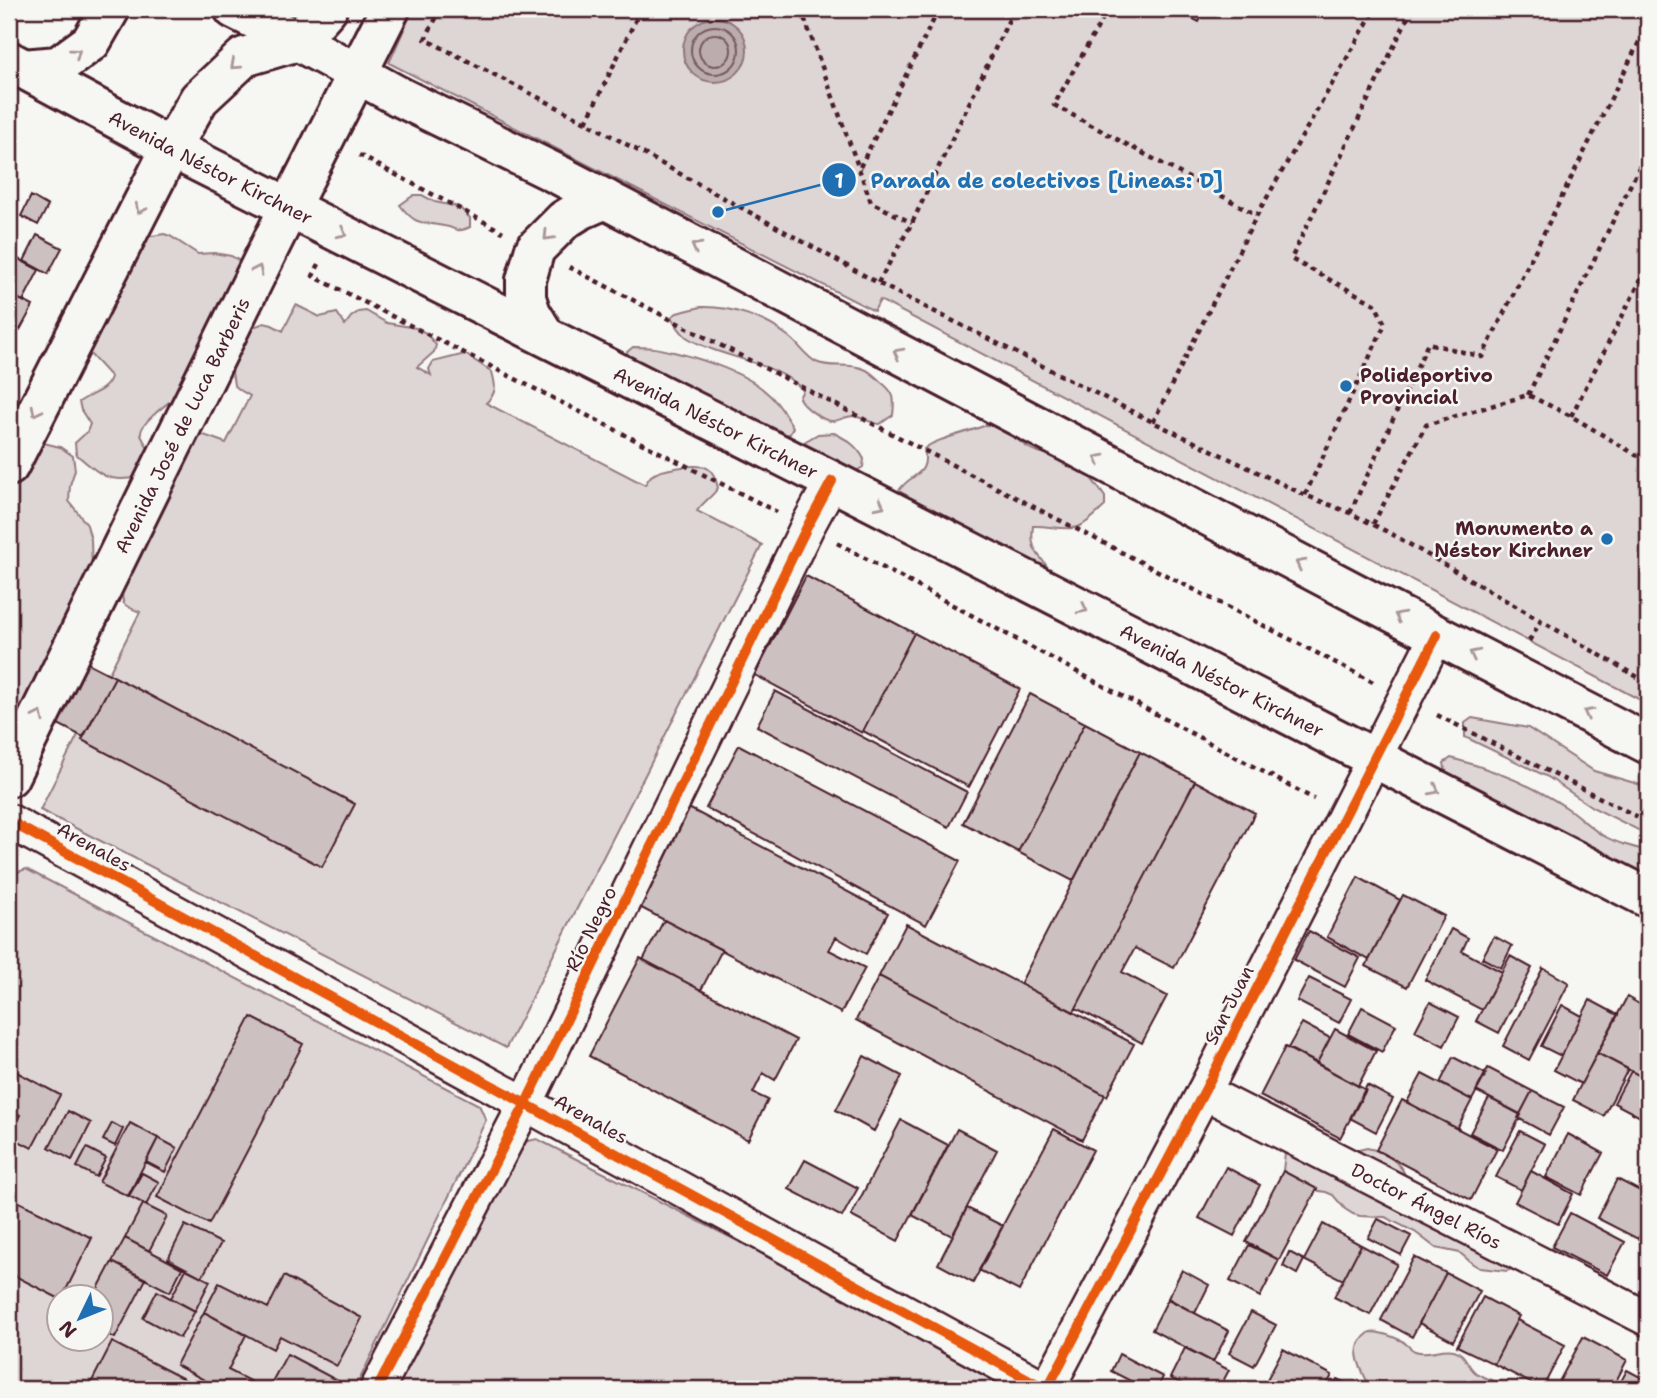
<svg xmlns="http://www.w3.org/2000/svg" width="1657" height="1398" viewBox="0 0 1657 1398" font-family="'Shantell Sans',sans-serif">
  <rect width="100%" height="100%" fill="#f6f6f2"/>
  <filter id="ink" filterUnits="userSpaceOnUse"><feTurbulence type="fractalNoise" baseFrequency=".0143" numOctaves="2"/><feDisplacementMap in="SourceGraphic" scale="14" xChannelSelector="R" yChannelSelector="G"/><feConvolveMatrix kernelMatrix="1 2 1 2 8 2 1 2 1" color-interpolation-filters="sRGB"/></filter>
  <g filter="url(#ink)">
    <path fill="#ddd6d5" stroke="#947a80" stroke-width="2" fill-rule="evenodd" d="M413 9H1648V704L880 300 874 311 389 63Z
      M414 195H422L435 202 459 207 470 218V227C454 234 458 228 444 226 420 221 416 226 400 205Z
      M164 234 170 236 198 254 214 253 231 256 245 264 202 345 188 366 185 390C175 398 139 422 141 434 142 439 147 446 150 450L137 477C107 484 97 472 76 454L75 443 87 432 90 424 81 410 79 402C91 393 106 392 111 377L89 353 90 344 100 330 98 313 146 237Z
      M296 305 320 317 337 313 345 325 351 317 358 312 366 311 387 323 416 328 426 333 436 345 434 352 417 367 431 375 429 369 433 362 465 354 492 372C496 386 497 393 486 403L645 485C647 481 648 479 651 476 660 469 697 463 707 468 714 472 716 480 718 488 712 497 703 502 697 511L762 545 506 1048 40 810 140 612C121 605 122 605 122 584L188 441 204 435 226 443 250 396 240 390 234 385 231 366 237 343 256 326 264 323 272 325 283 331Z
      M701 307C731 306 765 318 788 336 798 343 805 356 816 362 830 369 849 362 864 369 870 371 876 377 881 382 895 393 895 398 893 415L880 424C870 423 862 417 853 416 845 416 838 422 831 421 821 420 803 406 799 398L803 390C776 361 722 359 688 338 681 334 676 324 671 317L677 313Z
      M633 347C642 347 652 347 660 349 690 355 744 371 766 392 777 401 785 414 793 427L790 434 781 436 636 376 627 352Z
      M986 425C1007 424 1013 439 1029 448 1038 454 1050 454 1061 457 1079 461 1095 482 1105 497V506C1097 513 1088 523 1078 527 1066 531 1047 525 1033 526 1030 548 1036 551 1048 568L1045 575 901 501 898 492C910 472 930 478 924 449 934 439 971 432 986 425Z
      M834 433C848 440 857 446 864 459L863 467 856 471 831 468 810 452 804 442 818 434Z
      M27 439 60 447 73 456 75 470 70 485 69 501 87 525 91 540 92 572 9 768V443Z
      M1472 718 1528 728 1594 771 1648 787V835L1592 807 1548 777 1465 737V723Z
      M1451 758C1492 769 1531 784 1567 808 1579 816 1589 827 1602 835 1616 843 1632 847 1648 851V891L1447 778 1444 763Z
      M26 869 479 1105 486 1120 355 1389H9V875ZM60 1296H102V1338H60Z
      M537 1139 1020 1385 1022 1389H394L524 1142Z
      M1367 1148C1383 1151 1400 1161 1406 1177L1514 1268 1507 1271 1480 1268 1473 1264 1460 1253 1436 1248 1415 1232 1385 1217 1360 1216 1353 1214 1345 1209 1333 1195 1326 1192 1300 1188 1283 1171 1285 1153 1292 1149 1350 1152Z
      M1370 1332C1380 1332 1392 1336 1402 1341 1406 1343 1410 1349 1415 1351 1428 1356 1441 1347 1454 1350 1466 1353 1467 1367 1476 1373 1491 1382 1507 1385 1524 1389H1384L1368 1383C1358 1364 1349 1347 1370 1332Z"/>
    <path fill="#bbadae" stroke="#8e747a" stroke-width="2" d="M683 50a32 32 0 1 1 64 0a32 32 0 1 1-64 0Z"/>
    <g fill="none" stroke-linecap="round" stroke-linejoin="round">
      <path stroke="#77585f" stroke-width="2" d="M691 50a24 24 0 1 1 48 0a24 24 0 1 1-48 0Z
        M699 50a16 16 0 1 1 32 0a16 16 0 1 1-32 0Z"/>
    </g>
    <path fill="#ccc1c0" stroke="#4a1f2b" stroke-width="2" d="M1174 9H1206L1199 22Z
      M31 196 48 206 38 225 21 216Z
      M37 235 62 248 48 274 24 261Z
      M9 254 39 270 23 301 9 293Z
      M19 299 33 306 20 330 9 324V319Z
      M806 576 914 633 862 733 755 675Z
      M914 633 1020 689 969 787 863 731Z
      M66 652 115 677 83 737 35 712Z
      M115 677 355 804 322 867 82 740Z
      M775 691 967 792 949 827 757 726Z
      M1030 694 1085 723 1018 852 963 823Z
      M1085 723 1140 752 1073 881 1018 852Z
      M739 745 960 861 926 925 706 808Z
      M1140 752 1195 781 1074 1012 1020 984Z
      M1195 781 1255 813 1174 968 1135 948 1122 972 1167 996 1142 1043 1076 1008Z
      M681 804 888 913 866 954 836 937 829 950 865 968 841 1013 630 902Z
      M1358 877 1400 900 1369 960 1327 937Z
      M1403 895 1444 916 1407 987 1366 966Z
      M664 920 722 950 701 990 643 960Z
      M906 924 1134 1044 1107 1096 879 976Z
      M1451 929 1468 938 1462 951 1502 972 1482 1010 1425 980Z
      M1309 931 1360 958 1345 987 1294 960Z
      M1494 936 1512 946 1501 968 1482 958Z
      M1510 956 1532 968 1499 1033 1476 1021Z
      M640 958 796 1040 775 1080 763 1073 753 1093 768 1100 748 1140 589 1056Z
      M1543 968 1569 983 1529 1060 1503 1046Z
      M879 976 1105 1095 1082 1140 856 1020Z
      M1309 978 1351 999 1339 1023 1297 1001Z
      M1627 997 1648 1009V1080L1597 1053Z
      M1590 1000 1618 1015 1581 1084 1554 1070Z
      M1430 1002 1459 1017 1444 1046 1415 1031Z
      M1562 1005 1582 1016 1561 1056 1541 1046Z
      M1362 1007 1396 1025 1382 1052 1348 1034Z
      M251 1017 303 1044 209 1224 157 1197Z
      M1302 1023 1330 1038 1317 1063 1288 1048Z
      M1335 1029 1376 1051 1358 1086 1317 1063Z
      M1285 1047 1366 1090 1340 1138 1260 1096Z
      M1597 1053 1628 1069 1604 1116 1573 1100Z
      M864 1056 902 1076 874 1131 836 1110Z
      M1453 1057 1486 1074 1472 1100 1440 1083Z
      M9 1068 60 1095 32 1148 9 1136 20 1115 9 1109Z
      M1488 1068 1532 1091 1520 1114 1476 1091Z
      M1631 1071 1648 1080V1121L1614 1103Z
      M1422 1074 1472 1100 1457 1129 1407 1102Z
      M1367 1085 1393 1099 1376 1132 1350 1118Z
      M1532 1091 1564 1107 1549 1135 1518 1118Z
      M1489 1098 1521 1115 1503 1150 1470 1133Z
      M1402 1100 1497 1149 1471 1200 1376 1150Z
      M68 1111 91 1123 72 1160 49 1147Z
      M901 1120 948 1145 898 1241 851 1216Z
      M112 1123 123 1129 115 1146 103 1140Z
      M130 1123 158 1138 128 1196 99 1182Z
      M957 1129 997 1150 952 1236 912 1215Z
      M1054 1129 1093 1150 1019 1291 979 1270Z
      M1520 1131 1545 1144 1521 1190 1496 1177Z
      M1568 1134 1603 1153 1581 1195 1546 1177Z
      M158 1138 177 1148 165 1172 146 1162Z
      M87 1148 106 1158 96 1177 77 1167Z
      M805 1160 858 1188 842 1217 789 1189Z
      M1226 1167 1260 1185 1234 1236 1199 1218Z
      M1283 1171 1317 1189 1279 1260 1246 1242Z
      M1531 1171 1573 1194 1558 1224 1515 1202Z
      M142 1173 159 1182 146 1205 129 1196Z
      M1617 1179 1648 1195V1220L1638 1239 1597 1218Z
      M9 1197 92 1238 63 1296H60V1299L9 1273Z
      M143 1204 167 1216 149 1251 125 1238Z
      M967 1208 1003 1226 973 1283 938 1264Z
      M1570 1213 1625 1242 1607 1275 1552 1247Z
      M1378 1219 1411 1236 1401 1255 1368 1238Z
      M1323 1224 1361 1245 1343 1280 1304 1260Z
      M185 1225 221 1243 202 1277 168 1259Z
      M125 1238 182 1268 170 1292 112 1262Z
      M1249 1245 1279 1260 1260 1297 1230 1281Z
      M1361 1245 1397 1264 1370 1315 1334 1297Z
      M1289 1252 1304 1260 1297 1274 1283 1266Z
      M1414 1257 1446 1273 1412 1337 1381 1320Z
      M112 1262 146 1279 115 1338 102 1332V1296H94Z
      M186 1269 210 1281 195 1311 171 1298Z
      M1182 1270 1209 1285 1195 1313 1168 1298Z
      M1446 1273 1480 1291 1453 1341 1419 1323Z
      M284 1276 362 1318 337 1366 280 1336 273 1349 204 1312 219 1283 268 1308Z
      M157 1291 195 1311 180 1338 143 1318Z
      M1483 1297 1519 1316 1494 1364 1457 1346Z
      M1168 1299 1229 1331 1213 1362 1152 1330Z
      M204 1312 246 1335 228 1370 265 1389H221L176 1365Z
      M1251 1312 1276 1325 1254 1366 1229 1353Z
      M1517 1320 1565 1345 1542 1389 1494 1364Z
      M1583 1337 1627 1360 1612 1389H1555Z
      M112 1342 203 1389H88Z
      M1185 1348 1229 1370 1219 1389H1192L1170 1378Z
      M1283 1349 1332 1375 1325 1389H1262Z
      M287 1354 338 1381 334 1389H268Z
      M1119 1354 1163 1377 1157 1389H1146L1111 1371Z
      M1627 1370 1648 1381V1389H1617Z
      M1337 1379 1357 1389H1331Z"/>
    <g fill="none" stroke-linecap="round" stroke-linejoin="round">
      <g stroke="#4a1f2b" stroke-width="38">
        <g id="minor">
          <path d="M9 821 1046 1389"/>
          <path id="s1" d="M1204 1092 1648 1319"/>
          <path d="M377 1389 526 1103 807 527 832 481"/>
          <path d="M1047 1389 1204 1092 1437 635"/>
        </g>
      </g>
      <g stroke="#4a1f2b" stroke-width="44">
        <g id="secondary">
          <path d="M234 9 298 41 358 74"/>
          <path id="s2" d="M9 61 171 148 832 481 1648 898"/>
          <path d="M23 69 58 66 91 42 110 9"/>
          <path d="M398 96 561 176 1361 596 1648 744"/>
          <path d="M545 336 531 313 526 298V280L535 249 564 220 580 210 605 199"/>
          <path d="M9 466 171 148 199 99 244 57 298 41 327 9"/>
          <path id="s3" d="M9 777 274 238 390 9"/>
        </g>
      </g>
      <g stroke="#4a1f2b" stroke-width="44">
        <path id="primary" d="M358 74 398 96"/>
      </g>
      <path stroke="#4a1f2b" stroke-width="4.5" stroke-dasharray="5 5" stroke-linecap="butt" d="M441 9 425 39 586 122 878 283 1153 422 1305 495 1350 513 1390 533 1648 683
        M801 9 871 202 912 223
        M1108 9 1054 105 1257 215
        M586 122 641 9
        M359 155 503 232
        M860 167 939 9
        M319 264 313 276 777 512
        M569 267 1373 682
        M878 283 912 223 1014 9
        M1528 395 1648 149
        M1571 416 1648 266
        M1153 422 1257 215 1375 9
        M1305 495 1385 324 1375 304 1291 259 1412 9
        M1350 513 1428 343 1482 357 1648 24
        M1373 524 1426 425 1528 395 1571 416 1648 462
        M837 543 1314 799
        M1529 641 1541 621
        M1437 715 1648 822"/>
      <use href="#minor" stroke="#f6f6f2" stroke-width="33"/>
      <use href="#secondary" stroke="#f6f6f2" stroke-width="38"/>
      <use href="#primary" stroke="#f6f6f2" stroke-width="38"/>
      <g stroke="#f6f6f2" stroke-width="15">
        <path id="cycleway" d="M9 821 1046 1389
          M377 1389 526 1103 807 527 832 481
          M1047 1389 1204 1092 1437 635"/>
      </g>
      <use href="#cycleway" stroke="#e8590c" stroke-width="10"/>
    </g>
    <defs><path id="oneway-chevron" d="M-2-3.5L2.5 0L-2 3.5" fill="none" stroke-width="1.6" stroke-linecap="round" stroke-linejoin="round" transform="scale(1.75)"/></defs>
    <g stroke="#a99598">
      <use href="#oneway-chevron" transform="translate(76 53) rotate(-36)"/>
      <use href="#oneway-chevron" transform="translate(235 65) rotate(138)"/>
      <use href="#oneway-chevron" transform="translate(140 209) rotate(117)"/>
      <use href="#oneway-chevron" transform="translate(342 233) rotate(27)"/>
      <use href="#oneway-chevron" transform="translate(548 236) rotate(134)"/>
      <use href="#oneway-chevron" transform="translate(696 247) rotate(-152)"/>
      <use href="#oneway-chevron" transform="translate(258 270) rotate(-64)"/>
      <use href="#oneway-chevron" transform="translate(898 353) rotate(-152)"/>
      <use href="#oneway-chevron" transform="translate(36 411) rotate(117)"/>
      <use href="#oneway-chevron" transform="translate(1099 459) rotate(-152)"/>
      <use href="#oneway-chevron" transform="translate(880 505) rotate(27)"/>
      <use href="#oneway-chevron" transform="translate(1300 564) rotate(-152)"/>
      <use href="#oneway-chevron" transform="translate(1083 609) rotate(27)"/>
      <use href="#oneway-chevron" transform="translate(1399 616) rotate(-153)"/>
      <use href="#oneway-chevron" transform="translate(1474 654) rotate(-153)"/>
      <use href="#oneway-chevron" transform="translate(1588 713) rotate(-153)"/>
      <use href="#oneway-chevron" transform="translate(39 716) rotate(-64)"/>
      <use href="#oneway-chevron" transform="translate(1435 790) rotate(27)"/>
    </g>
  </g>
  <g fill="#1f6fb2" stroke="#f6f6f2" stroke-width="2.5">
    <circle cx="1346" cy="386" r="7"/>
    <circle cx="1607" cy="539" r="7"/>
  </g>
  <g text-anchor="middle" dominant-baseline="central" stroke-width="5" stroke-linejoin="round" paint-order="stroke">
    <g font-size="19" fill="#4a1f2b" stroke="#f6f6f2">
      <text stroke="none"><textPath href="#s2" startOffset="228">Avenida Néstor Kirchner</textPath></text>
      <text stroke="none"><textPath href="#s2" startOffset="794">Avenida Néstor Kirchner</textPath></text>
      <text stroke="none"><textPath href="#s3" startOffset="392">Avenida José de Luca Barberis</textPath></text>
      <text stroke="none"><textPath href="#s2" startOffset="1362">Avenida Néstor Kirchner</textPath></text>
      <text transform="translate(94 847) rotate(29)">Arenales</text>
      <text transform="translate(591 929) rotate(-64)">Río Negro</text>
      <text transform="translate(1229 1005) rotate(-63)">San Juan</text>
      <text transform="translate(591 1119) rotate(29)">Arenales</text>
      <text stroke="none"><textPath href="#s1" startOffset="250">Doctor Ángel Ríos</textPath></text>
    </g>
    <g font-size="19" font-weight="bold" fill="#4a1f2b" stroke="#f6f6f2" text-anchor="start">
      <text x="1360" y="375">Polideportivo<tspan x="1360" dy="22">Provincial</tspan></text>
      <text x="1593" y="528" text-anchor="end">Monumento a<tspan x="1593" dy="22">Néstor Kirchner</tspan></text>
    </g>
  </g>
  <path fill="none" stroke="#1f6fb2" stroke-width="2.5" d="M718 212L839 180"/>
  <g fill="#1f6fb2" stroke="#f6f6f2" stroke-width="2.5">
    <circle cx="718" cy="212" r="7"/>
    <circle cx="839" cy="180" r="18"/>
  </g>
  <g font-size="21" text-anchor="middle" font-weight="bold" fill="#fff">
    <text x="839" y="188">1</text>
  </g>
  <g font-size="21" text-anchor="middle" font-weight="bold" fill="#1f6fb2" stroke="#f6f6f2" stroke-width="5" stroke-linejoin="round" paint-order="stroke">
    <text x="1047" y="188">Parada de colectivos [Lineas: D]</text>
  </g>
  <rect width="1657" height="1398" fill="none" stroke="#f6f6f2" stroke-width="35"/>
  <rect x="18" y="18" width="1622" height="1363" fill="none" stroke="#4a1f2b" stroke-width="2.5" filter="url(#ink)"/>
  <g transform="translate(80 1318) rotate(227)"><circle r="33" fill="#f6f6f2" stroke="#b1a0a2" stroke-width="2"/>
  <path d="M0-5L12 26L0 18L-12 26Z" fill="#1f6fb2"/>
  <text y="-10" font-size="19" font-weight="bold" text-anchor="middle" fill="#4a1f2b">N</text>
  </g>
</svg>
